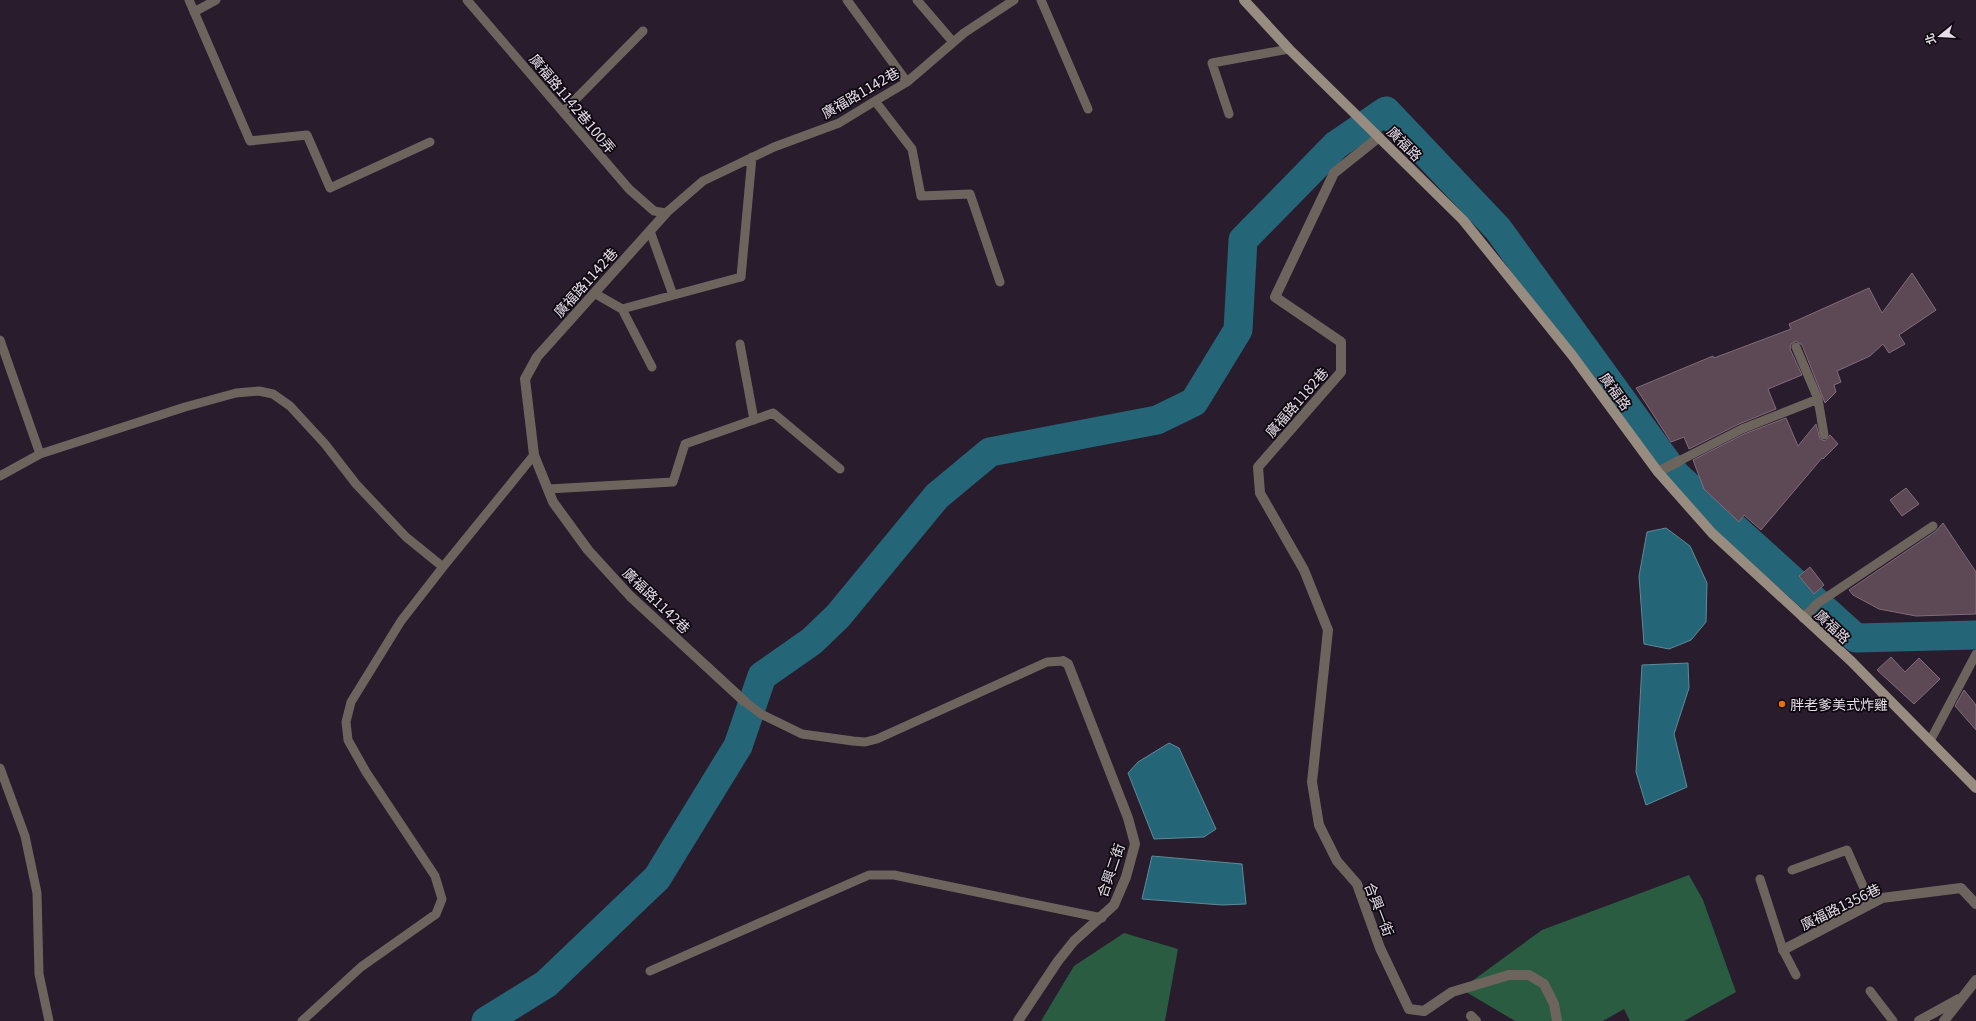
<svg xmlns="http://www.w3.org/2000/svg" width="1976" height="1021" viewBox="0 0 1976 1021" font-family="Georgia,'Noto Sans TC',serif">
  <rect width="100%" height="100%" fill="#291c2c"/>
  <path fill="#2a5c42" d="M1689 875 1703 900 1736 992 1684 1021H1630L1624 1009 1603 1021H1515L1461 989 1542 930Z
    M1124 933 1178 949 1165 1021H1041L1074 966Z"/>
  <path fill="#246677" stroke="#5e8a99" d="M1666 528 1690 546 1707 583 1706 622 1691 640 1669 649 1644 644 1639 576 1647 532Z
    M1688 663 1689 688 1674 734 1687 787 1646 805 1636 772 1642 665Z
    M1169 743 1179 748 1216 829 1204 837 1154 839 1128 773 1138 762Z
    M1152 856 1242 864 1246 904 1222 905 1142 899Z"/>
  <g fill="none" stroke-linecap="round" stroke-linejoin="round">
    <path stroke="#246677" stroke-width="29" d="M486 1021 546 984 657 878 738 746 762 676 812 641 838 616 937 496 990 452 1157 420 1194 402 1238 330 1243 240 1336 145 1386 111 1498 229 1676 475 1856 638 1976 635"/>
  </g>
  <path fill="#5d4855" stroke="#826b7a" d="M1912 273 1936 310 1899 335 1905 344 1889 353 1883 344 1870 356 1837 371 1841 382 1834 385 1836 392 1825 403 1802 345 1796 341 1791 344 1790 349 1802 375 1768 389 1776 409 1739 424 1689 449 1684 437 1671 442 1636 388 1713 356 1714 358 1791 329 1789 324 1869 288 1882 313Z
    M1786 418 1798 446 1816 424 1820 439 1825 441 1830 435 1838 444 1823 459 1822 458 1761 530 1744 515 1739 522 1704 489 1693 460 1744 434Z
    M1906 488 1919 504 1902 516 1890 500Z
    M1943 523 1976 572V614L1916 616 1879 609 1853 595 1849 590 1936 531Z
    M1810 567 1824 585 1814 594 1799 576Z
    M1891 657 1905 672 1919 658 1940 679 1914 704 1877 670Z
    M1964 690 1976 705V730L1955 706Z"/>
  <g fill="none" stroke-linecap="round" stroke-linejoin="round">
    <path stroke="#6d655d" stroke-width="9" d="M189 0 250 141 307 135 330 188 430 142
      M467 0 629 189 654 211 666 213 703 181 774 147 839 123 875 101 907 82 964 33 1014 0
      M847 0 907 82
      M917 0 953 42
      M1041 0 1088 109
      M194 12 216 0
      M875 101 912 149 921 196 970 194 1000 282
      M563 112 643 31
      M1229 114 1212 63 1289 49
      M650 231 673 295
      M594 293 622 309 652 367
      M622 309 741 277 752 157
      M0 340 40 454
      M740 344 754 420
      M1796 347 1818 399 1824 435
      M1679 461 1742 429 1818 399
      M0 476 40 454 185 407 236 393 259 391 273 394 290 406 325 444 356 484 406 537 443 567
      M548 489 673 482 685 444 773 413 840 469
      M1803 618 1818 603 1933 526
      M744 701 761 714 802 734 853 741 865 742 877 739 1047 662 1063 661
      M1930 741 1976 654
      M0 768 25 836 37 893 39 974 49 1021
      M1792 870 1847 850 1871 904
      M1760 879 1783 950 1796 975
      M650 971 869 875H894L1102 918
      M1870 991 1893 1021
      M302 1021 361 967 436 914 442 899 435 876 366 772 348 740 346 722 351 702 401 621 443 567 534 455"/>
    <path stroke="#6d655d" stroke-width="10" d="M1379 137 1334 173 1275 297 1341 342V372L1258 467 1260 493 1304 570 1328 630 1312 782 1319 825 1337 861 1357 884 1380 948 1409 1009 1424 1011 1452 992 1509 975H1529L1544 984 1554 1004 1557 1021
      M666 213 537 357 525 379 534 455 553 502 588 550 630 596 744 701
      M1658 472 1679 461
      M1783 950 1882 898 1961 888 1976 904
      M1471 1016 1476 1021
      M1018 1021 1058 961 1074 941 1114 905 1126 877 1135 844 1128 818 1068 664 1063 661
      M1919 1021 1959 999
      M1944 1021 1976 980"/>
    <path stroke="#988b7f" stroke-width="10" d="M1244 0 1289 49 1463 220 1572 355 1658 472 1712 533 1851 661 1976 788"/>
  </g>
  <circle fill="#e8710a" stroke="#0e0910" stroke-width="1.5" cx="1782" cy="704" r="4"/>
  <g text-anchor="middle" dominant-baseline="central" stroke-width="3.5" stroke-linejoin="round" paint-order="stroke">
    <g font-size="14" fill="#e6dde8" stroke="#0e0910">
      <text transform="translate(860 92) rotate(-30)">廣福路1142巷</text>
      <text transform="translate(573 103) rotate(50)">廣福路1142巷100弄</text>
      <text transform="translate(1405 143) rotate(45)">廣福路</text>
      <text transform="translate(585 282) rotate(-48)">廣福路1142巷</text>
      <text transform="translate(1616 391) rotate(54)">廣福路</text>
      <text transform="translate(1296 402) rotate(-49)">廣福路1182巷</text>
      <text transform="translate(657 600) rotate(44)">廣福路1142巷</text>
      <text transform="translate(1833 626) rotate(43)">廣福路</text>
      <text transform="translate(1110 870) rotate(-71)">合興二街</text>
      <text transform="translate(1840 906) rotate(-26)">廣福路1356巷</text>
      <text transform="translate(1380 909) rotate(69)">合興一街</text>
    </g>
    <g font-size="14" fill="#e6dde8" stroke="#0e0910" text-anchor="start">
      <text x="1790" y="704">胖老爹美式炸雞</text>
    </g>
  </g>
  <g transform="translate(1940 36) rotate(252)" stroke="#0e0910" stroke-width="3" paint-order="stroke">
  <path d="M0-3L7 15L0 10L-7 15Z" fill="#e6dde8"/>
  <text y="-6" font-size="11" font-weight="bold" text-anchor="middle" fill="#e6dde8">北</text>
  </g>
</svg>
